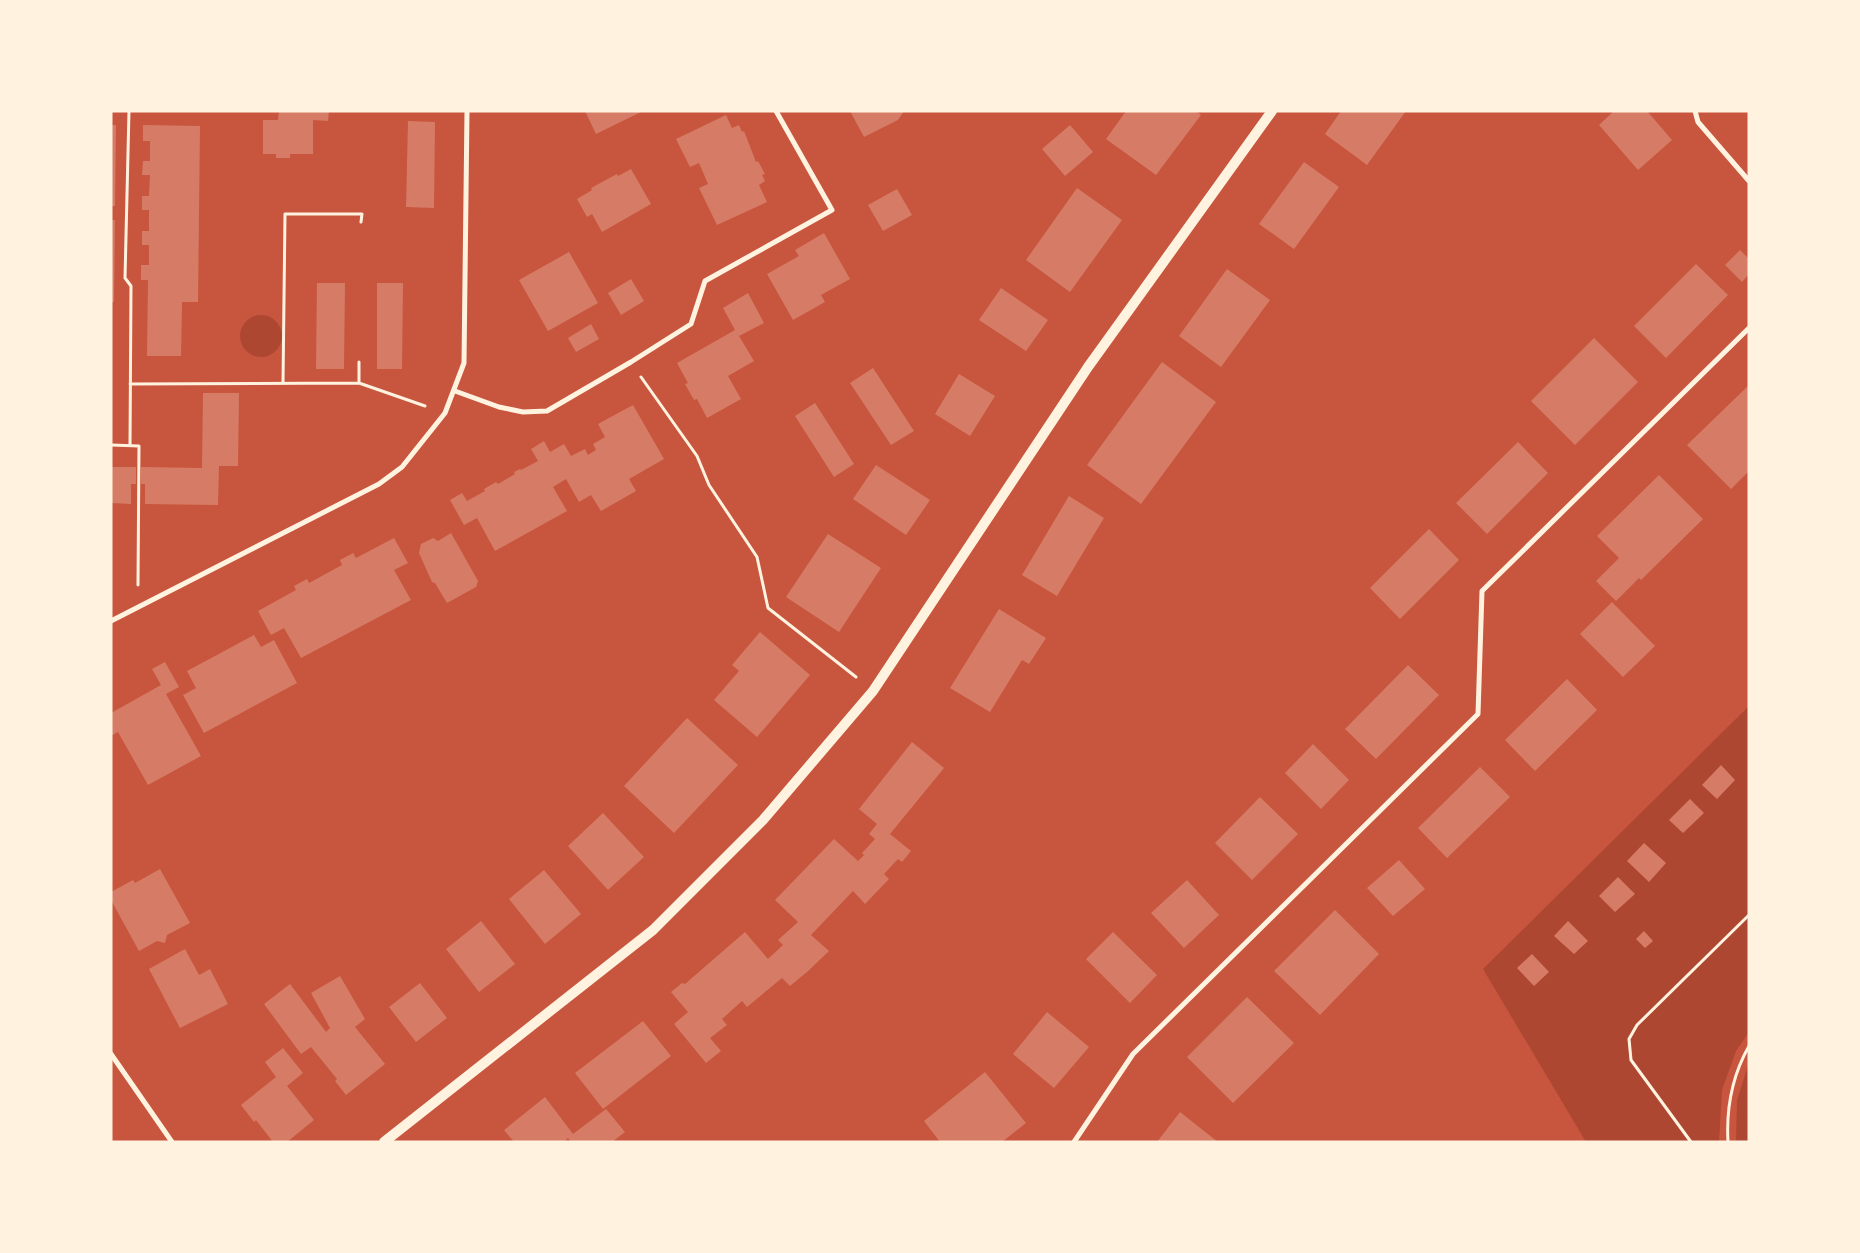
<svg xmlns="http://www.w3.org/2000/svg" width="1860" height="1253" viewBox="0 0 1860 1253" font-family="'Archivo Narrow',sans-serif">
  <rect width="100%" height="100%" fill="#c8553d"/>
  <path fill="#ae4732" d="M240 336a21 21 0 1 1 42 0a21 21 0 1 1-42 0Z
    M1749 706V1032L1736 1051 1722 1090 1719 1142H1586L1483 969Z
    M1749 1063V1142H1736L1737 1100Z"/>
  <path fill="#d67c66" d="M279 111H329L328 121 313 120V154H290V158H276V154H263V120H278Z
    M585 111H643L596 134Z
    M850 111H904L898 120 864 137Z
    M1126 111H1196L1201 115 1156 175 1106 139Z
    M1341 111H1406L1367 165 1325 134Z
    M1614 111H1647L1672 140 1638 170 1599 125Z
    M726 115 732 128 739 125 742 132 744 131 756 162 758 161 765 174 762 175 765 181 759 185 767 202 717 225 699 188 708 184 699 163 690 167 676 139Z
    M408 121 435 122 434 208 406 207Z
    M111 125H116L115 206H111Z
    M143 125 200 126 198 302H182L181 356H147L148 280H141V265H149V245H142V231H149V210H142V196H149L150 175H142L143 161H150V141H143Z
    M1070 125 1093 152 1065 176 1042 149Z
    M1304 162 1339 187 1294 249 1259 224Z
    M631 169 651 204 602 232 592 214 587 217 577 199 592 190 591 188 617 174 618 176Z
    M1077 188 1122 220 1070 292 1026 260Z
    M897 189 912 215 883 231 868 205Z
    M111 220H115L114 302H111Z
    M824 233 850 279 821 295 825 302 793 320 767 274 799 256 795 250Z
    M1740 250 1749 259V274L1742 282 1725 265Z
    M569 252 598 303 548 331 519 280Z
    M1696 264 1728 295 1666 358 1634 326Z
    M1227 269 1270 300 1221 367 1179 336Z
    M631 279 644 301 621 315 608 293Z
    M317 283H345L344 369H316Z
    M377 283H403L402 369H377Z
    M1001 288 1048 320 1026 351 979 320Z
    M748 293 764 323 739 336 754 361 728 376 741 399 707 418 697 399 694 400 685 384 688 383 677 363 735 330 723 308Z
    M591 324 599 339 576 352 568 338Z
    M1594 338 1638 382 1575 445 1531 401Z
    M1162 362 1216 402 1141 504 1087 465Z
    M873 368 914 431 891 445 850 383Z
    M959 374 995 396 970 436 935 414Z
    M1749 385V471L1731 489 1687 445Z
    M203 393H239L238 466H219L218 505 145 504V484H141V467L202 468Z
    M815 403 854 464 834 477 795 416Z
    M633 405 664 459 629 479 636 491 601 511 591 495 579 502 566 479 553 487 567 511 495 551 477 518 464 525 450 500 462 493 467 501 485 491 484 489 496 482 498 484 515 474 514 472 520 469 521 470 538 461 531 449 544 441 550 452 564 444 571 456 585 449 588 455 596 450 593 444 605 437 598 424Z
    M1518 442 1548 473 1487 534 1456 503Z
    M876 465 930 500 906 535 853 499Z
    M111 467H136V484H131V504L111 503Z
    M1659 475 1703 519 1641 580 1639 578 1616 601 1596 581 1619 558 1597 536Z
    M1069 496 1104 518 1057 596 1022 575Z
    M1429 529 1459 560 1400 619 1370 588Z
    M451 533 478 581 476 587 447 603 435 583 432 582 419 553 421 544 433 538 438 541Z
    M828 534 881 568 839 632 786 597Z
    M394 538 408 563 394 570 411 600 301 658 284 628 271 635 258 611 296 590 294 586 307 579 309 583 342 565 340 560 353 553 356 558Z
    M1612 602 1655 646 1623 677 1580 634Z
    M999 609 1046 638 1029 664 1022 660 990 712 950 688Z
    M760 632 810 675 757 737 714 700 739 671 732 665Z
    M254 635 261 647 274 640 297 683 204 733 183 695 196 688 187 671Z
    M165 662 179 687 166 694 201 756 148 785 118 732 111 736V713L161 685 152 669Z
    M1408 665 1439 695 1376 759 1345 729Z
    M1567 679 1597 710 1535 771 1505 740Z
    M687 718 738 765 674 833 624 786Z
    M912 742 944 768 890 834 911 851 902 862 898 859 884 874 889 879 865 904 853 891 811 935 829 951 807 972 790 986 782 978 747 1007 742 1001 722 1019 727 1025 710 1038 721 1051 706 1063 674 1024 688 1012 671 992 682 983 685 984 745 932 768 959 783 945 778 940 798 922 775 900 834 839 858 861 864 855 862 853 875 839 869 834 877 824 859 809Z
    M1313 744 1349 780 1321 809 1285 773Z
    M1721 765 1735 780 1717 799 1702 785Z
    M1480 767 1510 797 1447 858 1418 828Z
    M1260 797 1298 834 1252 880 1215 843Z
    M1690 799 1704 813 1683 833 1669 820Z
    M603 813 644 857 608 890 568 846Z
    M1644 843 1666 863 1649 882 1627 861Z
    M1399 860 1425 889 1393 916 1367 888Z
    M160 869 190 923 167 935 165 943 157 941 139 951 111 900V892L133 880 135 883Z
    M544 870 581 914 545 944 509 899Z
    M1618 877 1635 894 1615 912 1599 896Z
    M1187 880 1219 915 1184 948 1151 913Z
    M1335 910 1379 954 1320 1015 1274 971Z
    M481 921 515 964 479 992 446 949Z
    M1568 921 1588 941 1574 954 1554 936Z
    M1644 931 1653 941 1645 948 1636 939Z
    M1113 932 1157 975 1130 1003 1086 959Z
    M185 949 199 975 210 969 228 1004 180 1028 149 969Z
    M1532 954 1549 972 1534 986 1517 968Z
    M340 976 365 1019 355 1027 385 1064 346 1095 335 1081 337 1079 311 1047 301 1054 264 1004 290 984 326 1032 330 1028 311 993Z
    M420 983 447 1018 416 1042 389 1007Z
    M1247 997 1294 1043 1233 1103 1187 1057Z
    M1047 1012 1089 1047 1054 1088 1013 1054Z
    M643 1021 671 1056 603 1109 575 1073Z
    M283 1048 303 1073 287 1086 314 1120 287 1142H273L256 1120 254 1122 241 1105 276 1077 265 1062Z
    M985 1072 1026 1123 1002 1142H940L924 1121Z
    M545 1097 573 1134 606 1109 625 1132 612 1142H571L568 1138 564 1142H514L504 1130Z
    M1180 1112 1218 1142H1157Z"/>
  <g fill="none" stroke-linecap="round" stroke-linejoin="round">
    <path stroke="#fff3e0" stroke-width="3" d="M129 111 125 278 131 286 130 445
      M641 377 697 456 709 485 757 557 768 608 856 677
      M283 383 285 214H362L361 222
      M359 383V362
      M130 384 359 383 425 406
      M111 445 139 446 138 585
      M1691 1142 1631 1060 1629 1039 1637 1025 1749 915
      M1728 1142C1726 1107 1732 1076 1749 1046"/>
    <path stroke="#fff3e0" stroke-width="5" d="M1695 111 1698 122 1749 181
      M455 391 499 407 523 412 547 411 631 362 691 324 705 281 832 210 776 111
      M111 621 379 484 402 467 445 413 464 363 467 111
      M111 1054 172 1142
      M1074 1142 1133 1054 1478 714 1482 591 1749 328"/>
    <path stroke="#fff3e0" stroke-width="10" d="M384 1142 653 930 763 820 873 691 1088 367 1272 111"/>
  </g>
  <rect width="1860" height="1253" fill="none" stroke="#fff3e0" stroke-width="225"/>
</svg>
